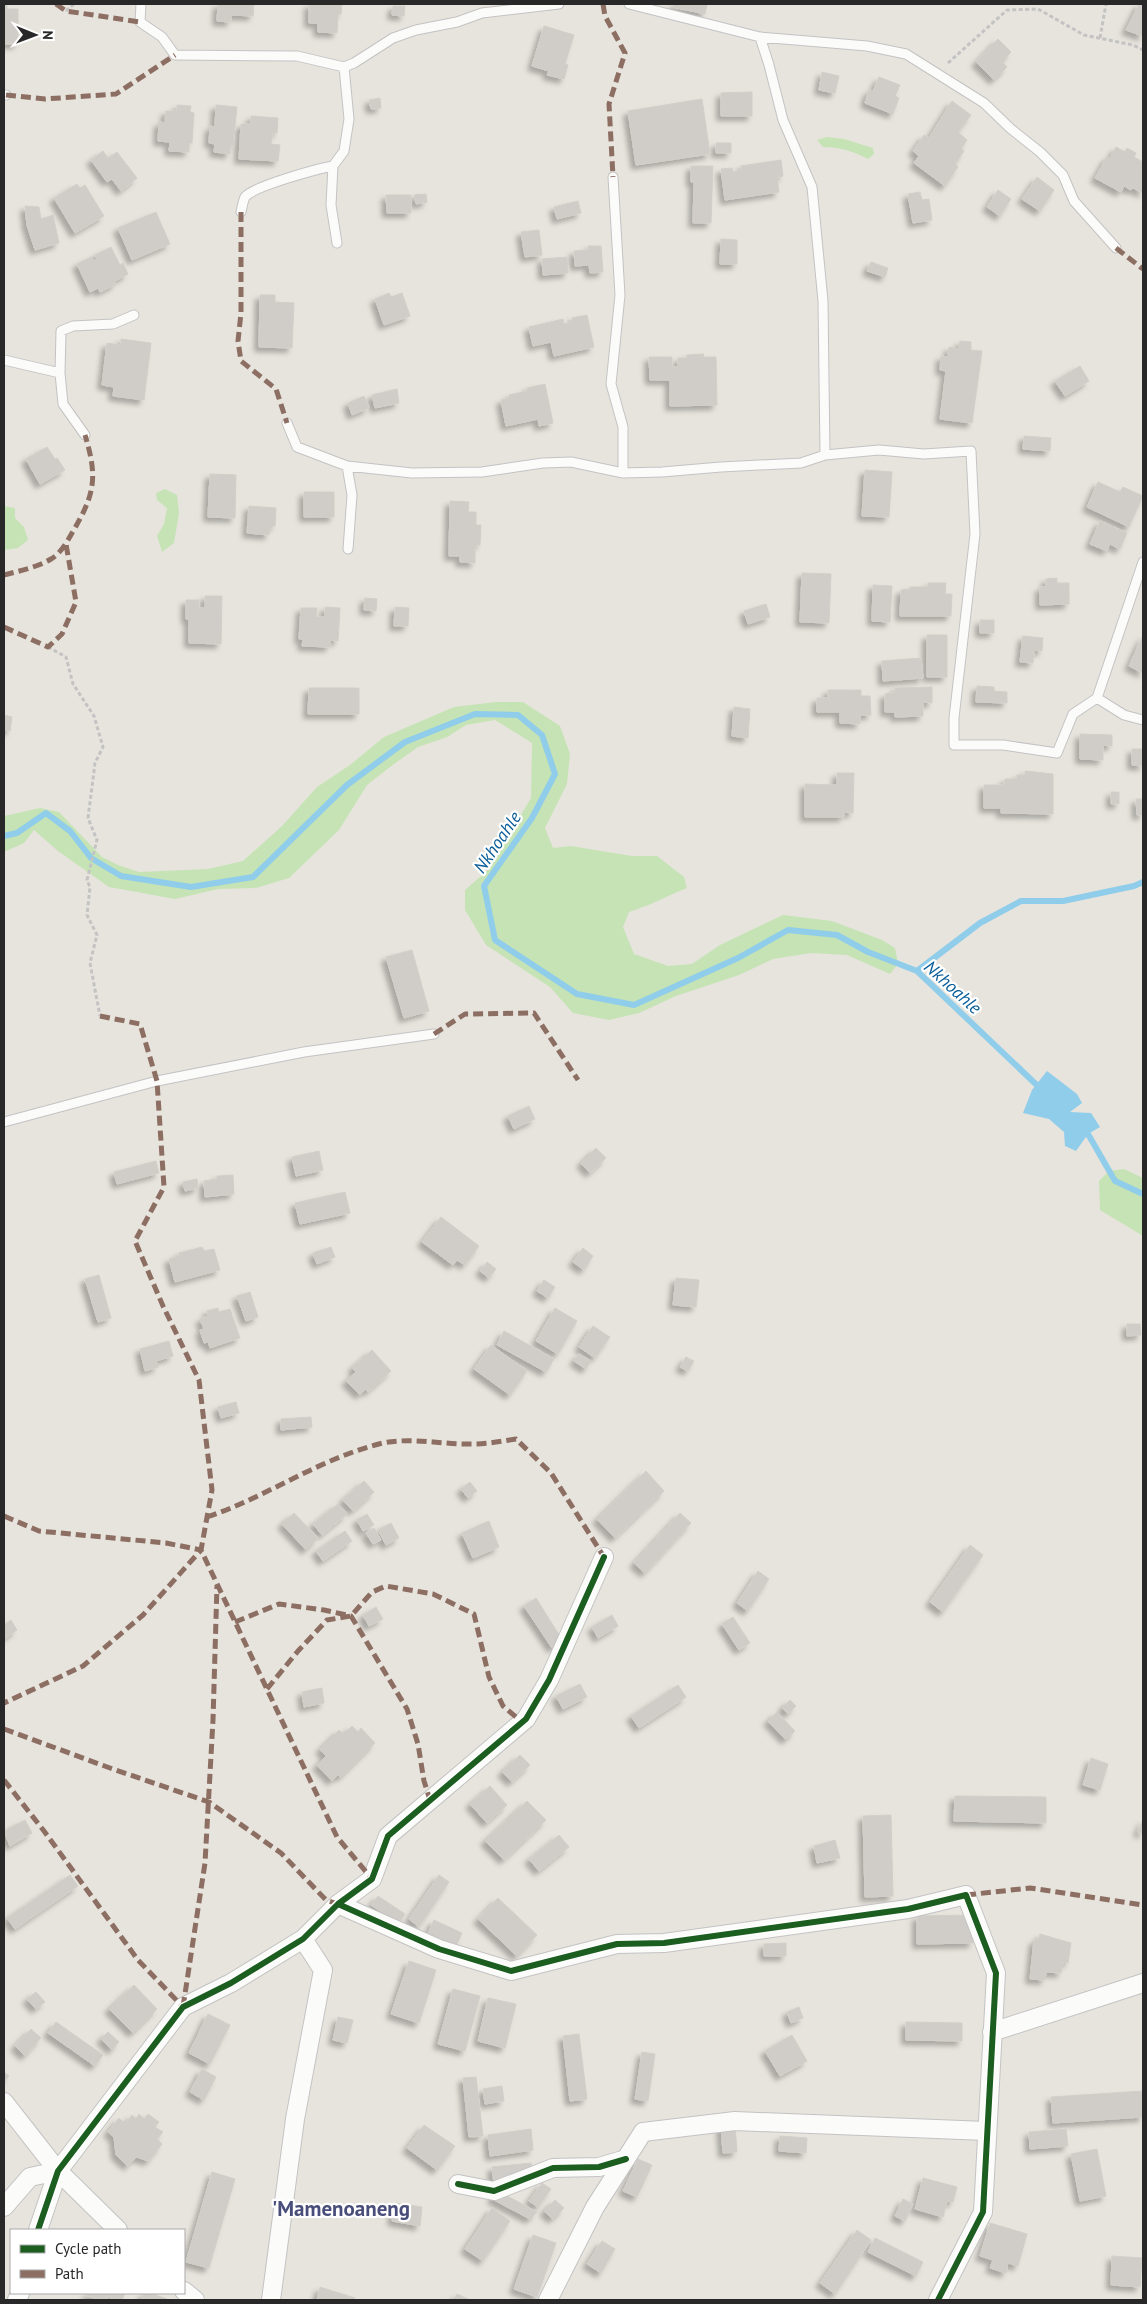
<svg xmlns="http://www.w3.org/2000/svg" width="1147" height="2304" viewBox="0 0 1147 2304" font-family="'PT Sans',sans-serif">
  <defs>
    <filter id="shadow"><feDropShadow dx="-4.5" dy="4.5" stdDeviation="2.5" flood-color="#0004"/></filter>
  </defs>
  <rect width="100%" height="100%" fill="#e7e4dd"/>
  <path fill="#c5e3b5" d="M827 137 844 139 873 148 874 154 868 159C853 151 839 147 823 147L817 140Z
    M165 489 177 495 179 513 174 543 162 552 157 536 164 524 167 508 157 500 156 493Z
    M4 506 15 508V518L24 527 28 540 18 548 4 550Z
    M496 702H523L560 726 570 754 567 784 545 828 553 848 571 846 632 856H657L684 877 687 888C667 896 649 906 629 912L623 927 634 954 668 966 692 964 720 945 783 915 832 921 882 940 895 948 898 964 890 974 847 955 811 953 773 959 739 975 676 996 639 1013 609 1020 573 1013 550 987 486 945 465 910V890L488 870 531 798 532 743 495 720 466 725 447 737 418 747 390 767 367 785 339 830 289 878 256 888 218 889 175 899 109 887 58 851 34 830 24 843 4 852V816L40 808 59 812 102 857 118 865 139 872 208 869 243 861 282 826 317 787 350 765 384 737 454 707Z
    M1124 1169 1143 1178V1236L1100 1210 1099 1181 1109 1171Z"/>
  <path fill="#90cdea" d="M1047 1071 1077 1094 1082 1103 1070 1112 1091 1113 1100 1127 1088 1134 1076 1151 1065 1146 1064 1132 1049 1119 1023 1113 1032 1090Z"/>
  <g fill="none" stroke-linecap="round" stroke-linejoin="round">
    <path stroke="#90cdea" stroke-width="6" d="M4 836 17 833 46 813 70 831 91 858 121 876 191 887 253 877 347 785 405 742 475 714 518 715 542 735 555 774 532 818 484 886 495 940 577 994 634 1005 738 958 788 930 837 935 868 952 917 971 1042 1090
      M917 971 980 923 1021 901H1063L1134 886 1143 882
      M1082 1128 1088 1134 1115 1181 1143 1194"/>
  </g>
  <path fill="#d0cdc8" stroke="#d2cfc9" filter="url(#shadow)" d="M4 4H7V9H18V44H4Z
    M218 4H254L253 16 231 15V22L217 21Z
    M309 4H342L341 14H338L337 33 318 32V23H309Z
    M674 4H707L705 14 673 7Z
    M1139 4H1143V36L1126 30Z
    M393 6H405L404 16 392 15Z
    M544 26 574 35 565 64 568 65 564 79 547 75 549 71 532 66Z
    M998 39 1011 52 1002 62 1007 67 994 80 976 62Z
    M822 72 839 76 835 93 819 90Z
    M879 77 900 85 895 96 899 98 893 114 865 103 869 90 873 91Z
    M752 92V116H721V93Z
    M380 98 381 108 371 109 369 100Z
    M702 99 710 154 636 165 628 111Z
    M952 101 971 115 958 132 967 140 961 149 964 151 955 164 958 167 945 186 914 163 919 156 913 151 924 135 929 138Z
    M177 105 191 106 190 112 194 113 192 143H189V152L169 151 170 142 158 141 159 122 165 123 166 111H177Z
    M216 105 237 107 233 146 230 145V154L214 152 215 144 209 143 210 126 215 127Z
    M251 116 278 118 277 133H272L271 144 280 145 278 161 239 159 241 124H251Z
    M716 143H731V153H716Z
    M1116 147 1125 152 1127 148 1136 153 1134 157 1143 162V193L1133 188 1131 190 1124 186 1121 192 1095 178 1107 157 1110 158Z
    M103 151 108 158 117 152 137 178 121 191 112 179 107 182 91 160Z
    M781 160 783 176 777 177 779 192 725 200 721 169 732 168 733 172 742 170 741 166Z
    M691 166H713L711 223H693L694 182H691Z
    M1037 177 1054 190 1040 211 1022 199Z
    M77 184 80 188 85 185 104 216 75 233 54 198Z
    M998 190 1011 199 1000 216 987 207Z
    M920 192 922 200 929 199 932 220 913 223 908 194Z
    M426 194 427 202 416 204 414 195Z
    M386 195H411V213H387Z
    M578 201 581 213 557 219 554 207Z
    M25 206 39 207 41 219 53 215 59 243 35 250 27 225Z
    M156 212 170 244 132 260 118 228Z
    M539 230 542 255 525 257 521 232Z
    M721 239 737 240V264H720Z
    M588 246H601L603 272 590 273 589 265 575 266 574 251 588 250Z
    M111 247 120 265 123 263 128 274 115 281 116 284 100 292 98 288 90 292 77 264 91 257 93 261 97 259 95 255Z
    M567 257 568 273 543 275 542 259Z
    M871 262 888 268 885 277 867 271Z
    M389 293 391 297 402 293 410 316 384 325 375 299Z
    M260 295H275V302L294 303 292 348 259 347Z
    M587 315 594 347 554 356 551 342 533 346 529 327 563 319 564 324 573 322 572 318Z
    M121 339 151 343 144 400 113 396 114 387 102 385 107 343 121 345Z
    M960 341 971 342V350L982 351 972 423 940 419 946 371 940 370 941 356 948 357 949 347 959 349Z
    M704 354 703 357H716L717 405 670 406V380H650L649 357H672V367H678V358H687V355Z
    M1080 366 1089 381 1065 396 1055 381Z
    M545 384 553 423 539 426 538 419 506 426 501 400 510 398 509 395 527 391V388Z
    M397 389 399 403 375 408 372 395Z
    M364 396 369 408 352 415 348 403Z
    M1024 436 1051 438 1050 451 1023 449Z
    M47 447 55 459 57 458 65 470 40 484 26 459Z
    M865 470 892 472 889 517 862 516Z
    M210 474 236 475 235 518 208 517Z
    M1098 482 1120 492 1123 487 1143 496 1129 527 1087 507Z
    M304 492H334V517H304Z
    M450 501 469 502 468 512H476V525H481L480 545H475V563L460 562V556H449Z
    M249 506 276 508 275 526 270 525 269 535 247 533Z
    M1100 521 1127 533 1120 549 1110 544 1107 551 1090 544Z
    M802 573 831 574 829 623 800 622Z
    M1057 578V583H1069V604L1040 605V587H1046V579Z
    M928 583H946L945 594H952L951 616H900L901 590 910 589V587H928Z
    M873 585 892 586 890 622 872 621Z
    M205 596H222L221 644 189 643V619H186V600H199V608H205Z
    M365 598 377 599 376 611 364 610Z
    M766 604 770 617 748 624 744 611Z
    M325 607 340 608 338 641 330 640V647L302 646 303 639H299L301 608H317L316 617H325Z
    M395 607 409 608 408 626H394Z
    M980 620H994V633H980Z
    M927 635H947V677H927Z
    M1143 635V673L1129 666Z
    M1023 636 1043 638 1042 651 1034 650 1033 663 1020 662Z
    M921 658 923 678 883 681 882 661Z
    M977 686 994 687V691L1007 692V703L976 702Z
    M932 687V703L923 702V716L895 717V712H885V694L895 693V688Z
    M309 688H359V714H308Z
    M828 690H861V696H870L871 715H860V724L840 723V712H817V698H828Z
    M734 707 750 709 748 738 732 736Z
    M4 715 12 717 10 731 4 730Z
    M1080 734 1112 735V746L1103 745V760L1080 759Z
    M1132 749H1143V766L1132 765Z
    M1025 771 1053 774V814L1001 813V808H984V785H1004L1005 779H1017V775H1025Z
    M837 773H854L853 813 844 812V817H805V784L837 785Z
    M1111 792H1119V804H1111Z
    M1136 799H1143V815H1137Z
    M412 950 429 1011 404 1018 386 957Z
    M529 1106 535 1119 514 1129 508 1116Z
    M596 1148 606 1158 590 1173 581 1163Z
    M319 1151 323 1170 296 1176 292 1157Z
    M156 1161 159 1173 117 1184 114 1172Z
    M233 1175 234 1194 205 1197 204 1181 217 1179V1176Z
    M197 1179 198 1188 185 1191 183 1182Z
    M345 1192 350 1213 300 1224 295 1203Z
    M441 1217 479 1246 465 1265 457 1260 453 1265 422 1242Z
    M202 1247 204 1251 214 1249 220 1270 175 1282 169 1259 179 1256V1253Z
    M331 1247 335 1257 317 1264 313 1253Z
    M583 1248 593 1256 584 1270 573 1262Z
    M487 1262 496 1269 489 1278 480 1271Z
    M99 1275 111 1318 98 1322 85 1279Z
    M676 1278 699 1280 696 1307 673 1305Z
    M544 1280 555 1287 548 1298 537 1291Z
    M250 1292 258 1317 246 1321 237 1296Z
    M218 1308 219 1312 230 1309 240 1338 210 1348 208 1342 204 1343 200 1330 204 1329 200 1319 208 1316 207 1311Z
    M555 1308 577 1321 558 1354 536 1341Z
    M1127 1324H1140L1141 1335 1127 1336Z
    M593 1326 610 1337 595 1358 579 1347Z
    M504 1331 554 1359 546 1372 497 1345Z
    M169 1341 173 1356 156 1361 158 1367 145 1371 140 1349Z
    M491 1345 527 1371 510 1395 474 1369Z
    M372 1350 391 1371 368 1392 366 1389 360 1395 346 1381 356 1372 352 1368Z
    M579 1354 591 1361 586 1369 574 1361Z
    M686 1357 694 1361 688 1371 680 1367Z
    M236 1402 239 1413 221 1418 218 1407Z
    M311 1417 312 1427 281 1430V1419Z
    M646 1471 664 1491 615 1538 597 1519Z
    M364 1481 374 1492 353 1511 343 1500Z
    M470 1482 477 1491 468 1498 461 1489Z
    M338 1504 347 1514 322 1535 313 1524Z
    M294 1513 318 1538 306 1550 282 1524Z
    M680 1513 691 1523 645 1573 634 1563Z
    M367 1514 374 1525 363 1531 357 1520Z
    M489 1521 499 1547 473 1558 462 1533Z
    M391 1523 399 1538 386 1545 378 1530Z
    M374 1528 381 1540 373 1544 366 1533Z
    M345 1531 352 1541 323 1561 316 1551Z
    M970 1545 983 1555 943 1612 930 1602Z
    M758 1571 769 1579 748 1611 737 1603Z
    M536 1598 563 1641 552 1648 524 1606Z
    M376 1607 383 1619 369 1626 363 1615Z
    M612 1615 618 1626 598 1638 592 1627Z
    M733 1617 750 1643 739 1650 722 1624Z
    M11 1620 17 1630 4 1639V1625Z
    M580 1684 587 1697 563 1709 556 1696Z
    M678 1685 686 1697 639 1728 631 1716Z
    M322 1688 324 1703 304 1707 302 1692Z
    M790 1700 796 1706 788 1714 782 1708Z
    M777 1712 795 1731 786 1740 768 1721Z
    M352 1726 358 1732 361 1728 375 1743 341 1777 338 1775 332 1781 317 1765 326 1756 320 1749 339 1730 344 1734Z
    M520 1755 530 1765 512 1782 502 1772Z
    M1091 1758 1108 1764 1100 1790 1083 1785Z
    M490 1786 507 1805 487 1823 470 1804Z
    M955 1796 1046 1797V1823L954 1821Z
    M527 1801 546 1820 504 1860 485 1841Z
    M891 1815 893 1896 865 1897 863 1816Z
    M1143 1819V1834L1138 1832Z
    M25 1820 32 1833 10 1846 4 1831Z
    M559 1835 569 1847 539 1871 529 1859Z
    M835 1840 840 1858 817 1863 814 1846Z
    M70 1875 78 1886 15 1929 7 1918Z
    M439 1875 449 1882 419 1927 409 1919Z
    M378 1896 405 1914 399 1923 371 1905Z
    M498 1898 537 1935 517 1956 478 1919Z
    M973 1915V1943L917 1944V1916Z
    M434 1920 462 1933 456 1946 428 1933Z
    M1040 1934 1071 1943 1068 1963 1063 1962 1061 1973 1046 1972 1045 1980 1030 1979 1034 1940H1039Z
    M786 1943V1956H764V1944Z
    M409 1961 436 1970 419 2023 391 2014Z
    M134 1985 157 2009 133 2033 109 2009Z
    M453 1989 480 1996 465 2051 438 2044Z
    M36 1992 45 2002 36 2009 27 1999Z
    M488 1998 516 2004 505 2048 478 2041Z
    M799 2007 803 2018 791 2023 787 2012Z
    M208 2014 230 2025 210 2064 189 2053Z
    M338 2017 353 2020 347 2043 333 2040Z
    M56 2022 103 2055 95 2066 48 2033Z
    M906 2022 962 2023V2041L906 2040Z
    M31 2029 41 2038 25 2056 15 2046Z
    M108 2032 119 2042 112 2050 101 2039Z
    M579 2034 587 2099 570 2101 563 2036Z
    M792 2035 807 2061 780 2076 765 2051Z
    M642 2052 655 2054 648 2101 635 2099Z
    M202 2069 216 2077 204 2100 190 2092Z
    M4 2072 9 2076 4 2082Z
    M476 2077 483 2136 469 2137 463 2078Z
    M502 2086 504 2101 485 2104 483 2089Z
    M1143 2091V2117L1053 2123 1051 2097Z
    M139 2114 144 2119 148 2114 159 2122 155 2127 163 2132 157 2139 162 2144 149 2161 136 2157 128 2166 116 2155 114 2137 108 2132 119 2118 125 2124 132 2115 136 2119Z
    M424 2125 455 2146 437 2170 407 2148Z
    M735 2125 737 2152 723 2153 721 2126Z
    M531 2129 533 2150 490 2156 488 2135Z
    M1066 2129 1068 2146 1030 2149 1029 2132Z
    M780 2136 807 2138 806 2153 779 2151Z
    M1097 2149 1106 2196 1080 2201 1071 2154Z
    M638 2159 652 2165 637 2197 623 2191Z
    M531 2163 533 2180 494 2184 492 2167Z
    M212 2172 235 2179 209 2268 186 2262Z
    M923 2178 957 2187 953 2202 947 2201 943 2217 915 2209Z
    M542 2183 551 2189 538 2207 529 2201Z
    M496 2190 537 2212 530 2219 492 2199Z
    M903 2199 913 2204 905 2221 895 2216Z
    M555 2200 564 2208 553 2219 544 2211Z
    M395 2203 422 2207 420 2226 392 2221Z
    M492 2208 510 2221 483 2261 465 2249Z
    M990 2223 1027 2234 1018 2266 1008 2263 1006 2273 990 2268 993 2260 980 2256Z
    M857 2230 871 2240 835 2294 820 2283Z
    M533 2235 556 2243 537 2297 514 2289Z
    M875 2238 923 2262 916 2276 868 2252Z
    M602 2241 615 2249 601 2273 587 2264Z
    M1112 2256 1142 2258 1140 2287 1111 2285Z
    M320 2287 355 2298 354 2300H317Z
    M87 2293H125L122 2300 108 2297 106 2300H100L86 2295Z
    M144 2293H150L167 2299 141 2300Z
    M457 2294 470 2300H454Z"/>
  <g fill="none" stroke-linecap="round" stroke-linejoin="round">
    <g stroke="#c4c3c3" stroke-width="11">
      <path id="service" d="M141 4 140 22 162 37 175 55 297 56 344 67 354 63 393 38 416 30 457 22 482 13 559 4
        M629 4 760 37 867 46 906 54 984 103 1011 129 1040 152 1063 175 1074 201 1116 248
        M760 37 769 65 783 120 812 187 823 301 825 455
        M4 95H6
        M333 166 331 205 337 243
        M613 177 620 295 611 384 623 427V473
        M241 212C242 208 243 201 245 197 254 186 317 169 333 166L344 151 349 119 344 67
        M4 360 60 373
        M287 423 297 447 347 466 412 473 482 472 543 463 571 462 623 473 662 472 721 467 801 463 825 455 879 450 924 454 971 451 975 534 954 718V745H1003L1057 753 1073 714 1097 698 1143 562
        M85 435 63 404 60 373 61 331 73 326 113 324 134 315
        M347 466 352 495 348 549
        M1097 698 1124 715 1143 720
        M4 1122 157 1081 304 1052 434 1034"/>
    </g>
    <g stroke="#c4c3c3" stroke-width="20">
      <path id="minor" d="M338 1904 439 1949 511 1971 617 1944 664 1943 908 1909 966 1895 996 1973 983 2212 938 2300
        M992 2032 1143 1983
        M4 2102 58 2171 118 2230
        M458 2184 494 2191 553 2168 599 2167 626 2159
        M4 2207 30 2177 58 2171
        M38 2230 58 2171 183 2007 231 1983 303 1939 338 1904 372 1879 388 1836 526 1719 549 1680 604 1557
        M184 2291 195 2300
        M17 2300 20 2293
        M271 2300 295 2119 323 1970 303 1939
        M548 2300 595 2207 643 2132 735 2121 986 2131"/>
    </g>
    <path stroke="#c4c3c3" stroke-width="3" stroke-dasharray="4 2.5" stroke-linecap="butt" d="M66 11 74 4
      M1100 38 1106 4
      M948 63 1007 10 1038 9 1084 35 1133 45 1143 50
      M48 647 66 657 73 684 94 716 103 747 95 763 88 818 97 840 87 880 90 887 87 915 97 935 90 963 100 1016"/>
    <use href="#service" stroke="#fbfbfa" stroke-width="9"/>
    <use href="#minor" stroke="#fbfbfa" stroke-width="18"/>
    <path stroke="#8d6e63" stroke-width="5" stroke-dasharray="10 5" stroke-linecap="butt" d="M56 4 66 11 140 22
      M603 4 605 16 625 53 609 104 613 177
      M6 95 45 99 116 94 175 55
      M241 212V313L238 341 241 361 276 389 287 423
      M1116 248 1143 269
      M4 575C19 571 38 567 51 559 60 554 67 542 72 533 95 494 98 478 85 435
      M4 627 48 647 62 634 76 602 66 544
      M100 1016 140 1024 157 1081 164 1187 135 1241 163 1306 199 1380 212 1490 201 1550 337 1837 372 1879
      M434 1034 465 1014 534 1013 578 1080
      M4 1516 39 1531 166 1543 201 1550 143 1615 83 1666 4 1703
      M207 1517C267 1497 320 1458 383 1443 413 1437 444 1445 474 1444 488 1444 502 1441 516 1439L551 1473 604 1557
      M235 1622 279 1604 324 1610 351 1616 407 1709 418 1744 424 1781 430 1800
      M267 1689 298 1651 327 1620 351 1616 372 1592 386 1586 433 1594 474 1614 489 1677 503 1706 522 1722
      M4 1729 110 1768 209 1802 281 1853 326 1900 338 1904
      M4 1780 44 1831 138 1960 183 2007
      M966 1895 1030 1888 1143 1905
      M183 2007 205 1863 213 1720 217 1585"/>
    <g stroke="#fff" stroke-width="9">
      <path id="cycleway" d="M338 1904 439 1949 511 1971 617 1944 664 1943 908 1909 966 1895 996 1973 983 2212 938 2300
        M458 2184 494 2191 553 2168 599 2167 626 2159
        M38 2230 58 2171 183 2007 231 1983 303 1939 338 1904 372 1879 388 1836 526 1719 549 1680 604 1557"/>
    </g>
    <use href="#cycleway" stroke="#1b5e20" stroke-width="6"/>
  </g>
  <g text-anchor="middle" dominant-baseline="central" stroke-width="4.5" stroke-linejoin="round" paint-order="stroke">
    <g font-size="18" font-style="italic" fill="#0b5e99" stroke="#fff">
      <text transform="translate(497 842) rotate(-56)">Nkhoahle</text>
      <text transform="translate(953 987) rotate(42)">Nkhoahle</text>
    </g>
    <g font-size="21" font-weight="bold" fill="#484e79" stroke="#fff">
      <text x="341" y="2208">'Mamenoaneng</text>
    </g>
  </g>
  <rect width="1147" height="2304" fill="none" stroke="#282828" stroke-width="10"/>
  <rect x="10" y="2229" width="175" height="65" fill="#ffffff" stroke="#a9a9a9"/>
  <rect x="20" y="2245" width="25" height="8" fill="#1b5e20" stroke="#a9a9a9"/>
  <text x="55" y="2254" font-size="15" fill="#282828">Cycle path</text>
  <rect x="20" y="2270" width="25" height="8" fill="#8d6e63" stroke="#a9a9a9"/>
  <text x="55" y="2279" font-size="15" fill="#282828">Path</text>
  <g transform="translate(35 35) rotate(91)" stroke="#ffffff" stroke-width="4" paint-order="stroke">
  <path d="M0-4L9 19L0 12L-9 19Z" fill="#282828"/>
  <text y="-8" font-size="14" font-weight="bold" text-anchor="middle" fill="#282828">N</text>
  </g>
</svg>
